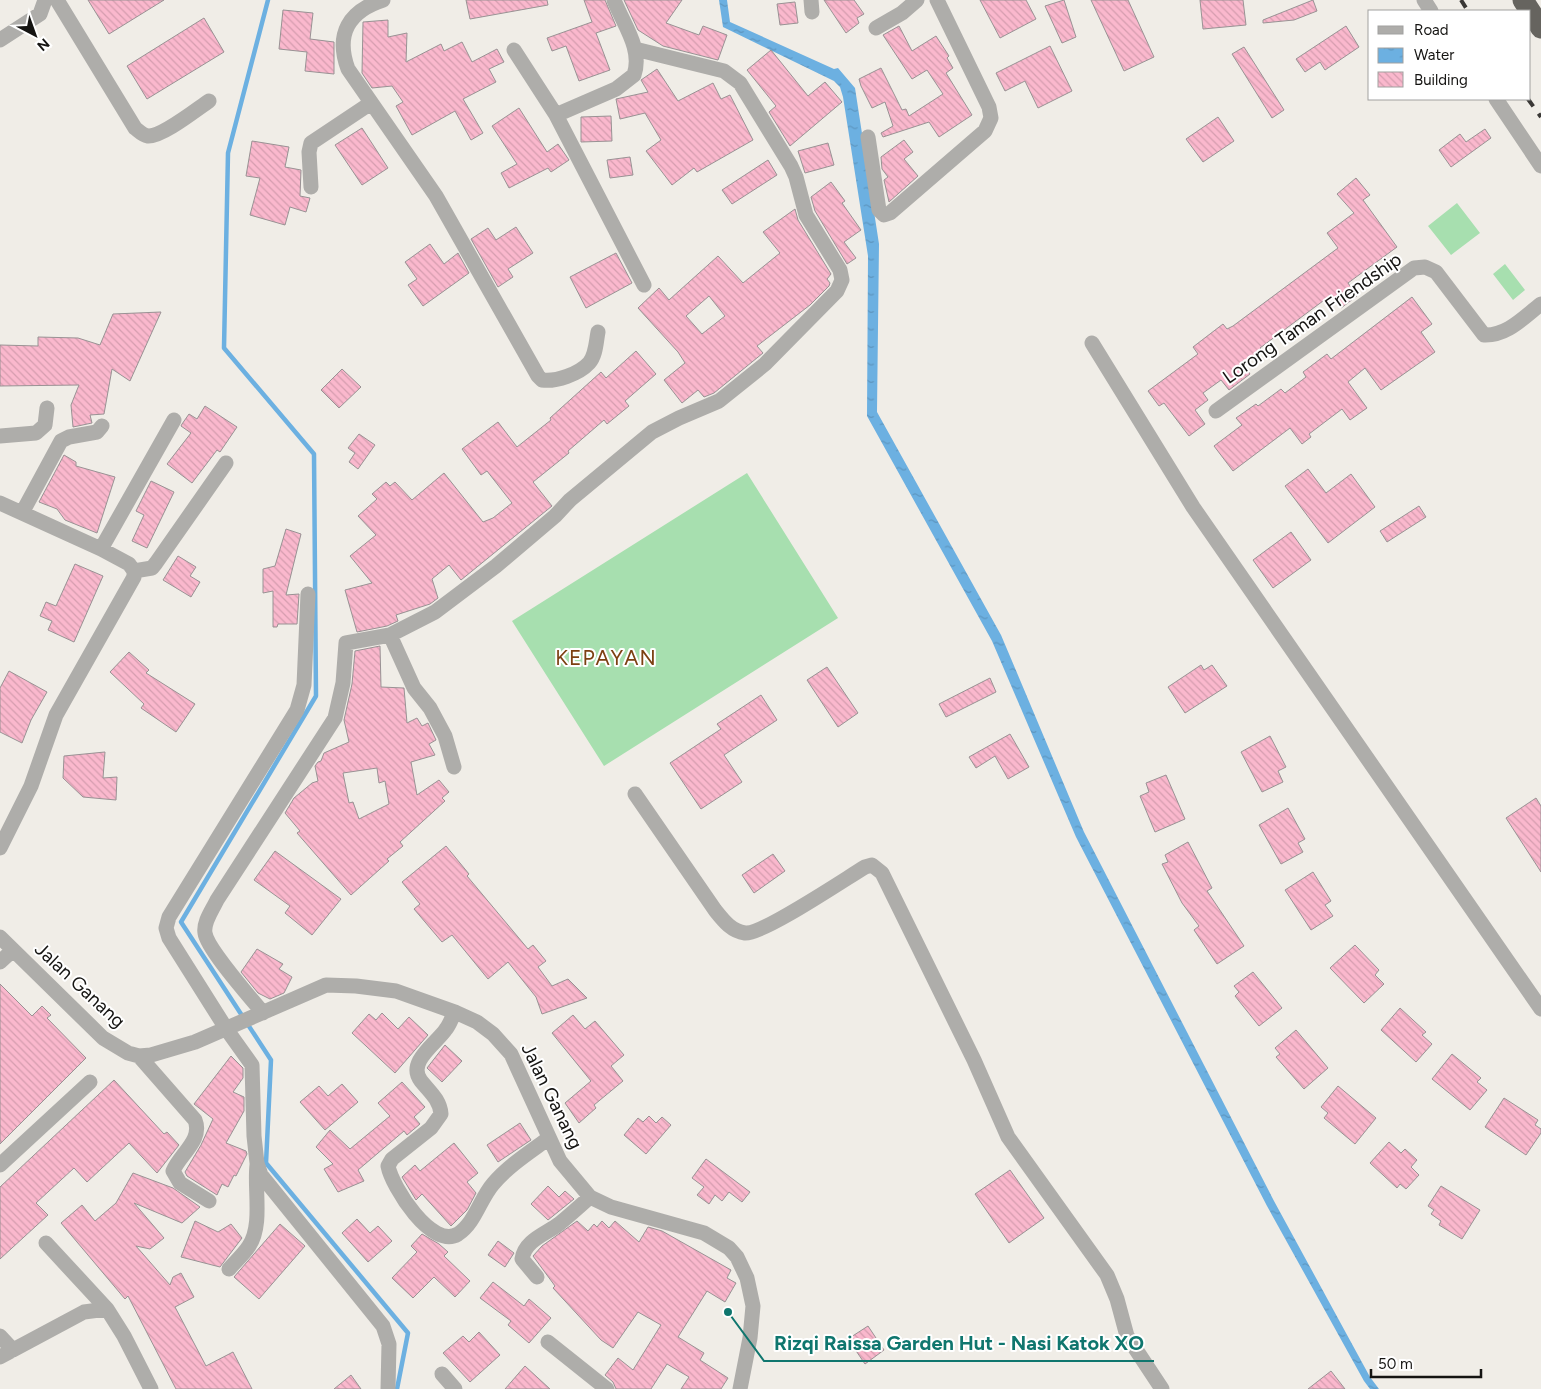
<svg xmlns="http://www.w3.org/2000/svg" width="1541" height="1389" viewBox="0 0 1541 1389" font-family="Figtree,sans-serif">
  <defs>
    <pattern id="water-ripples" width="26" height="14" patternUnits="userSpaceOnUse" patternTransform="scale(1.25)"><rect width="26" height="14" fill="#6cb0e1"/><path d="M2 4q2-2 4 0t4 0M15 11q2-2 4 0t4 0" fill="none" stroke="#5d96c0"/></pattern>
    <pattern id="building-back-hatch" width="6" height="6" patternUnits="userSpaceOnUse" patternTransform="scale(1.25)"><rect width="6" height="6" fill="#fab8cd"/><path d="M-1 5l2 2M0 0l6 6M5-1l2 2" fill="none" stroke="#d59daf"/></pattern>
  </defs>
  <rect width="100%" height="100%" fill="#f0ede7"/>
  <path fill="#a7dfaf" d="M1457 203 1480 233 1451 255 1428 226Z
    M1505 264 1525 290 1513 300 1493 274Z
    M747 473 838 618 604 766 512 621Z"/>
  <path fill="url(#water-ripples)" d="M719 0H727L730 22 834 69 838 68 855 88 879 244 877 412 1001 635 1084 832 1274 1201 1370 1377 1379 1389H1370L1364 1381 1267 1206 1076 837 992 641 867 416 868 256 843 97 840 87 834 81 723 27Z"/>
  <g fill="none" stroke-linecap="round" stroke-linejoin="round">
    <path stroke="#6cb0e1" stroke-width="4.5" d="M268 0 228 153 224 348 314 454 316 696 181 922 271 1060 266 1163 408 1333 397 1389"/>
  </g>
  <path fill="url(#building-back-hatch)" stroke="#999294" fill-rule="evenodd" d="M88 0H164L109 34Z
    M466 0H547L548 5 470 19Z
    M584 0H605L616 26 596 33 610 70 579 81 566 46 552 51 547 38 592 22Z
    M624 0H682L666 23 699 35 703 26 727 35 718 60 663 46 638 30Z
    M824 0H854L864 14 857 18 859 23 846 33Z
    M980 0H1026L1036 19 1000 38Z
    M1064 0 1076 37 1062 43 1045 6Z
    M1091 0H1128L1154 57 1124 71Z
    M1200 0H1243L1246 25 1203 29Z
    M1313 0 1317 11 1294 20 1263 23V20Z
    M795 2 798 23 780 25 777 4Z
    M283 10 313 13 310 39 334 42V74L305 71 307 52 279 49Z
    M204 18 224 52 147 99 127 66Z
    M388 20V37L407 33 406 62 441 44 444 51 462 42 472 62 497 49 504 62 489 69 496 82 463 99 483 133 471 140 455 111 412 135 396 106 403 102 392 86 372 88 362 73 363 22Z
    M899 26 912 51 936 36 949 56 947 58 953 68 946 73 972 115 939 137 929 122 883 137 881 133 893 126 885 102 872 108 861 86 859 79 881 68 902 110 906 109 909 116 943 94 927 70 912 79 883 35Z
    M1346 26 1359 47 1325 70 1320 62 1305 72 1296 59Z
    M1050 46 1072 91 1038 108 1025 81 1005 91 996 73Z
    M1244 47 1284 110 1272 118 1232 54Z
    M771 50 808 96 825 82 842 102 790 146 769 112 776 106 747 70Z
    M657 69 678 101 713 83 721 99 730 95 753 140 697 172 694 168 672 185 646 151 661 140 645 113 620 119 616 99 648 92 641 80Z
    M519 108 547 152 558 144 569 160 551 172 548 168 509 188 501 173 517 164 492 126Z
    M611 116 612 141 581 142V117Z
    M1218 117 1234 141 1203 162 1186 139Z
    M362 128 388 168 362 185 335 145Z
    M1485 129 1491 138 1451 167 1439 150 1460 134 1466 142Z
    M904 140 913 152 904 159 918 176 889 202 884 180 888 177 882 169 881 157Z
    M252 141 289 147 285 167 301 170 300 196 310 198 306 212 290 207 285 225 250 215 260 178 246 176Z
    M828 143 834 165 805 173 798 151Z
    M630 157 633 175 610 178 607 160Z
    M768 160 777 175 732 204 722 190Z
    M1356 178 1370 195 1363 200 1397 247 1348 283 1357 296 1341 308 1331 295 1260 348 1262 350 1243 364 1250 374 1229 390 1221 380 1203 393 1208 400 1195 410 1205 424 1189 436 1164 403 1159 406 1148 391 1198 354 1193 347 1223 324 1227 329 1233 326 1338 248 1327 233 1354 213 1337 194Z
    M831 182 845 201 842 203 861 230 844 242 856 258 847 264 815 211 811 197Z
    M795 209 798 220 831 274 827 279 830 283 829 286 810 305 757 346 763 353 714 393 704 397 698 390 682 403 664 380 685 363 678 352 638 308 659 288 669 300 718 256 743 283 780 253 763 232ZM709 296 725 316 702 334 686 316Z
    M516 227 533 253 508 269 513 277 498 287 471 239 488 228 496 240Z
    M430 244 444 264 458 253 469 273 423 306 408 285 417 279 405 262Z
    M616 253 632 283 586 308 570 277Z
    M1412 297 1432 324 1421 332 1435 352 1381 390 1365 368 1348 382 1367 408 1350 420 1342 409 1309 434 1311 437 1302 444 1290 428 1233 471 1214 446 1242 425 1236 418 1256 404 1258 406 1281 389 1285 393 1306 377 1303 372 1327 354 1331 359Z
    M161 312 130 381 112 369 104 414 90 415 92 423 73 427 71 405 79 385 0 386V345L38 346V337L78 338 100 345 113 314Z
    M636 351 656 374 625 401 629 406 607 424 604 420 568 451 569 453 533 482 552 506 461 580 449 565 432 579 438 598 430 604 396 615 398 621 387 626 357 632 345 590 372 583 350 556 376 535 358 516 377 499 372 494 386 482 390 486 395 482 412 500 444 473 483 522 493 518 512 503 487 471 481 475 462 449 498 422 517 447 551 420 550 418 601 372 606 378Z
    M342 369 361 387 339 408 321 390Z
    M205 406 237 427 220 452 217 450 192 483 167 464 191 433 181 426 182 424 189 414 197 419Z
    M359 434 375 445 358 469 349 462 355 453 348 448Z
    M64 455 76 462V466L115 477 97 533 65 520 57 509 39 502Z
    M1308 469 1326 493 1351 474 1375 507 1328 543 1285 486Z
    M151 481 174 492 147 548 132 541 144 515 136 511Z
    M1419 506 1426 517 1387 542 1380 531Z
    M286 529 301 534 286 595 299 594 297 624H278L277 627H273V591L263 593V569L275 566Z
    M1291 532 1311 560 1273 588 1253 560Z
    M178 556 196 567 190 576 200 582 191 597 163 580Z
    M75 564 103 576 74 642 48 630 52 621 40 616 46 602 56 606Z
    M380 646 381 687 404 688 407 723 417 718 422 726 428 723 436 740 429 744 435 755 411 762 417 795 439 780 449 792 442 798 445 801 400 842 403 846 387 859 389 861 351 895 297 833 300 831 285 813 294 798 312 783 318 781 315 766 318 762 321 761 324 753 349 742 344 720 352 684 355 651ZM377 768 379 783 385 781 389 804 359 819 353 802 349 803 343 773Z
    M129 652 149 670 146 673 195 704 176 732 141 708 144 704 110 672Z
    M1201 665 1204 670 1212 665 1227 686 1185 713 1168 687Z
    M827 667 858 713 838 727 807 680Z
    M9 671 47 692 31 720 22 743 0 732V688Z
    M990 678 996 692 946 717 939 704Z
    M761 695 777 720 724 755 742 782 701 809 670 763 721 729 717 724Z
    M1010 734 1029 767 1008 779 995 756 976 768 969 757Z
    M1270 736 1286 767 1278 771 1283 782 1262 792 1241 752Z
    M105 752 103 778 117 777 116 800 83 797 63 778 64 756Z
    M1166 775 1185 819 1155 832 1140 796 1149 792 1146 783Z
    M1536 798 1541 806V872L1506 818Z
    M1288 808 1305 839 1298 843 1303 852 1281 864 1259 825Z
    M1188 842 1212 888 1207 891 1244 946 1217 964 1194 930 1199 926 1182 903 1162 864 1168 862 1165 855Z
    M446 846 469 874 467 876 528 949 533 945 546 961 538 967 552 986 568 979 587 998 542 1014 536 997 508 962 488 979 452 935 442 942 414 909 420 904 402 882Z
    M275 851 341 899 312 935 285 913 290 906 254 880Z
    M773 854 785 871 754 893 742 875Z
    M1313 872 1331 901 1325 905 1333 916 1311 930 1285 890Z
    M1355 945 1379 970 1375 975 1384 984 1364 1003 1330 968Z
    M257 949 283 964 279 969 292 977 284 993 270 999 258 993 241 972Z
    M1253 972 1282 1008 1259 1026 1235 996 1239 992 1234 986Z
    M0 984 32 1016 42 1006 51 1015 47 1018 86 1058 0 1144Z
    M1400 1008 1426 1032 1422 1035 1432 1044 1416 1062 1381 1030Z
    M382 1013 398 1029 409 1017 428 1035 395 1073 352 1033 369 1014 376 1020Z
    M573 1015 585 1029 595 1021 624 1055 611 1066 623 1081 594 1105 596 1108 579 1123 565 1103 591 1081 552 1033Z
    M1296 1030 1328 1068 1304 1089 1276 1057 1280 1054 1275 1048Z
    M445 1045 462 1061 442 1082 427 1068Z
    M1452 1054 1481 1078 1477 1082 1487 1090 1470 1110 1432 1079Z
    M231 1056 243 1068V1078L233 1092 244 1097V1111L226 1143 246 1151 247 1154 236 1176 234 1175 228 1187 222 1184 217 1195 187 1176 185 1172 201 1145 213 1119 194 1104Z
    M114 1080 164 1134 167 1132 179 1145 157 1173 129 1143 87 1182 74 1168 36 1203 48 1215 0 1259V1187Z
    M402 1082 425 1107 414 1117 420 1124 407 1135 404 1131 358 1170 364 1181 338 1192 324 1169 333 1164 316 1147 330 1130 350 1149 390 1116 378 1103Z
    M342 1084 358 1102 325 1130 300 1102 319 1086 328 1096Z
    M1338 1086 1376 1118 1355 1144 1324 1118 1328 1113 1321 1107Z
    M1504 1098 1538 1120 1535 1125 1541 1129V1133L1526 1155 1485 1127Z
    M649 1116 656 1123 662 1117 671 1125 646 1154 624 1135 638 1118 643 1122Z
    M520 1123 531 1140 498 1162 487 1145Z
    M1389 1142 1401 1153 1405 1149 1417 1160 1411 1167 1419 1175 1406 1189 1400 1184 1397 1188 1370 1163Z
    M454 1143 478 1173 467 1182 476 1193 467 1210 451 1226 422 1194 416 1200 402 1177 415 1165 420 1171Z
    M706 1159 750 1192 742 1202 729 1192 722 1201 715 1195 709 1204 697 1195 704 1187 692 1178Z
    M1010 1170 1044 1218 1009 1243 975 1194Z
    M133 1173 173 1188 200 1207 182 1223 134 1203 164 1238 150 1249 136 1246 170 1285 173 1277 181 1273 194 1297 175 1307 206 1366 233 1352 252 1389H176L128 1296 125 1299 61 1223 82 1205 95 1221 116 1203Z
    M548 1186 559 1197 565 1191 574 1199 548 1220 531 1204Z
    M1441 1186 1480 1210 1462 1239 1439 1225 1441 1221 1431 1214 1434 1210 1428 1206Z
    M357 1219 370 1233 378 1226 392 1241 368 1262 342 1233Z
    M195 1221 218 1232 231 1224 242 1238 220 1267 181 1257Z
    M577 1221 588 1231 594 1224 597 1227 602 1221 609 1228 615 1221 639 1242 648 1227 662 1231 731 1270 727 1278 736 1283 725 1302 707 1291 678 1337 704 1353 700 1360 728 1378 721 1389H681L689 1377 667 1364 651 1389H616L613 1382 605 1375 618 1358 633 1370 661 1325 638 1312 613 1348 601 1340 553 1288 555 1286 533 1256 542 1246Z
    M280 1224 305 1246 259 1299 234 1277Z
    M422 1234 439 1244 448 1252 444 1256 470 1281 455 1297 434 1277 413 1298 392 1278 417 1252 411 1246Z
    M498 1241 514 1253 505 1267 488 1255Z
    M493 1282 524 1306 529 1299 551 1318 529 1343 508 1325 511 1321 480 1298Z
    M868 1326 884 1350 865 1364 848 1339Z
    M479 1332 500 1355 470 1382 443 1353 463 1336 469 1342Z
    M525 1366 550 1389H505Z
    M1331 1371 1345 1389H1308Z
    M351 1375 361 1389H334Z"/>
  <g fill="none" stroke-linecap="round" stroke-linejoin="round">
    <path stroke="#aeadaa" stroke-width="15" d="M57 0 135 128C139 131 142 135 148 136 162 137 197 109 209 101
      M383 0C349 11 335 34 348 69L436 196 538 376 542 380C556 382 579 374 589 363 596 355 596 342 598 332
      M811 0 812 12
      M1424 0 1431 11
      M876 28 902 13 917 0
      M0 40 40 14 45 0
      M514 50 556 115 616 89 634 75C643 49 623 24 614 0
      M1496 99 1541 166
      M556 115 644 285
      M868 137 879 210 884 215 890 213 985 131 991 118 989 107 937 0
      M311 187 309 152 311 143 371 103
      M1092 343 1193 507 1541 1009
      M1216 411 1414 268 1425 267 1436 272 1484 335C1507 336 1523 318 1541 304
      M0 436 36 433 45 425 47 408
      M0 503 101 549 129 564 134 571V577L56 715 31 786 0 848
      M22 513 61 441 69 437 97 432 102 426
      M101 549 174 420
      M134 571 152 568 156 563 226 463
      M308 594 304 685 297 710 169 917 166 928 169 938 227 1030 252 1065 254 1136 257 1163 261 1175 383 1326 389 1344 388 1389
      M390 635 414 688 430 708 445 736 454 767
      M635 794 715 910C723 920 731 931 745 933 762 935 845 879 865 867L872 865 882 873 974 1060 1008 1137 1107 1275 1117 1299 1127 1336 1162 1389
      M0 937 103 1038 128 1053 139 1056 151 1055 195 1042 326 985 356 986 396 991 455 1012 477 1022 493 1034 511 1054 560 1161 590 1197 611 1207 704 1233 729 1248 737 1257 747 1278 753 1306 750 1338 740 1389
      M0 962 13 950
      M455 1012C452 1017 450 1024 446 1029 437 1043 406 1062 421 1081 430 1092 440 1100 441 1114L431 1128 392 1159 388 1166C392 1187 432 1250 458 1234 475 1223 480 1199 493 1184 508 1166 530 1152 549 1138
      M263 1013C251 998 207 949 205 933 203 922 213 909 217 900L335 718 343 683 346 643 390 635 435 612 496 566 555 516 570 500 652 432 679 418 719 401 765 364 837 291 842 280 840 270 806 215 796 177 791 166 740 83 724 71 635 49
      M139 1056 195 1120C203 1140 180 1154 173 1171L180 1183 209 1201
      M0 1165 90 1082
      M46 1243 107 1309
      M229 1269C235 1262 244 1254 249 1246 263 1225 254 1189 257 1165
      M537 1277 522 1259C525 1240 546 1234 559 1224 570 1215 580 1206 590 1197
      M0 1336 13 1350
      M548 1342 607 1389
      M0 1357 84 1312 107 1309 124 1336 151 1389
      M442 1374 455 1389"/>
    <path stroke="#66645f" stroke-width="21" d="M1523 0 1541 28"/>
    <path stroke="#3a3836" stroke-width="4" stroke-dasharray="9 9" stroke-linecap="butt" d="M1461 0 1468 11
      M1528 99 1541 117"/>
  </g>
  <g text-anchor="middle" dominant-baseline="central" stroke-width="4" stroke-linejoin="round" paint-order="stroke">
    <g font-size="19" fill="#151412" stroke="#fff">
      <text transform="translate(1312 318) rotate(-35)">Lorong Taman Friendship</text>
      <text transform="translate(80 985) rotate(43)">Jalan Ganang</text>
      <text transform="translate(552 1096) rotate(64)">Jalan Ganang</text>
    </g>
    <g font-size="21" letter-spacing="1" fill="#7c4012" stroke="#fff">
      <text x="606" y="657">KEPAYAN</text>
    </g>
  </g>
  <path fill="none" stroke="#0f766e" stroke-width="2" d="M728 1312L764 1361H1154"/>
  <circle fill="#0f766e" stroke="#fff" stroke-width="2" cx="728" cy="1312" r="5"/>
  <g font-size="20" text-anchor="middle" font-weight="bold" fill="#0f766e" stroke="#fff" stroke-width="4" stroke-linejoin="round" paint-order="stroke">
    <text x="959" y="1350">Rizqi Raissa Garden Hut - Nasi Katok XO</text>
  </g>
  <rect x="1368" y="10" width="162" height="90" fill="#ffffff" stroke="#a1a1a0"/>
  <rect x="1378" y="26" width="25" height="8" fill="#aeadaa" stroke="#a1a1a0"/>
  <text x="1414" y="35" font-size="15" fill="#151412">Road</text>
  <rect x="1378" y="48" width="25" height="15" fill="url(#water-ripples)" stroke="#a1a1a0"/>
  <text x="1414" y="60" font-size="15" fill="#151412">Water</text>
  <rect x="1378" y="72" width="25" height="15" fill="url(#building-back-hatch)" stroke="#a1a1a0"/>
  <text x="1414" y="85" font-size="15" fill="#151412">Building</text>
  <g transform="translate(35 35) rotate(139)" stroke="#ffffff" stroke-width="4" paint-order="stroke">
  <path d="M0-4L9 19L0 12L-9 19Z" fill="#151412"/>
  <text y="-8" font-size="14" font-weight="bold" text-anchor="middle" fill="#151412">N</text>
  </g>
  <path d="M1371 1369v8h110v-8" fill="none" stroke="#151412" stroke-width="2.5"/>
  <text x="1378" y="1369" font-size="15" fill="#151412" stroke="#ffffff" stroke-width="4" paint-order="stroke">50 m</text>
</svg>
